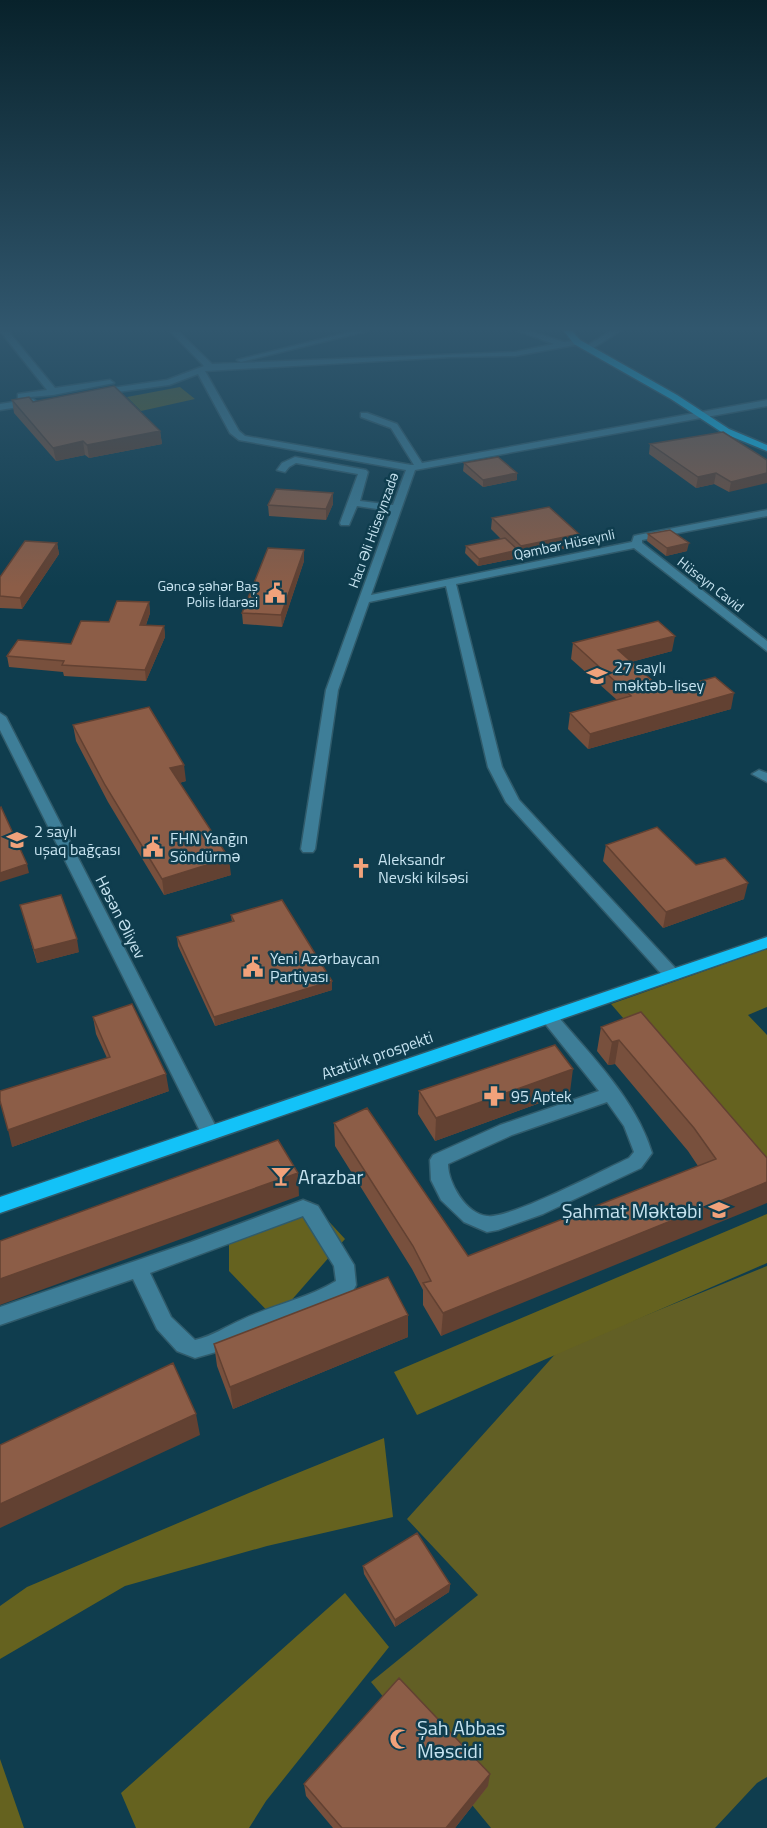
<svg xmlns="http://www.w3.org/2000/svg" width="767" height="1828" viewBox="0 0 767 1828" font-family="'Titillium Web',sans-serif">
  <rect width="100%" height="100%" fill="#0f3d4e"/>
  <path fill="#625f25" d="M180 387 195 399 141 411 127 397Z
    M767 1266V1777L757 1783 715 1828H491L371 1682 478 1595 407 1519 558 1351Z"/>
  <path fill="#65621f" d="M767 949V1007L748 1015 767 1035V1185L611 1004Z
    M310 1201 345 1239 275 1319 229 1271V1232Z
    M767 1214V1263L417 1415 394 1372Z
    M384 1438 393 1517 267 1546 125 1586 0 1659V1606L27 1587 268 1485Z
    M345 1593 389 1647 266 1801 249 1828H136L121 1793Z
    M0 1759 24 1828H0Z"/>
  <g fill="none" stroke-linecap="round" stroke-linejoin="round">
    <g stroke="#305b6b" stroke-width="3">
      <path id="minor" d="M0 331H8L55 388 110 380 114 383 53 395 18 398V394L47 390Z
        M170 331H178L212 364 515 352 554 344 518 331H530L564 342 580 340V344L515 356 451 357 205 371 239 431 245 436 411 465H414L391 428 361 417V413H367L397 424 422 463 767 400V406L415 470 371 595 632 542 634 536 638 535 767 510V516L642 540V543L767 641V651L634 548 456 584 502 767 519 800 678 971 680 975 678 979H666L506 802 488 767 446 586 369 602 338 690 315 849 313 852H303L301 849 326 690 391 511 357 506 349 525H341L340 523 358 474 296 463 289 467 285 472 277 470 282 463 295 457 366 470 368 472 360 501 393 505 406 470 239 440 230 433 198 374 169 385 95 395V391L98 390 167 380 204 366Z
        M354 331H367L241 362 237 360Z
        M611 331H620L590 350 583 348Z
        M33 399 37 402 36 404 0 410V404Z
        M0 713 6 717 219 1133 216 1138 210 1140 204 1138 201 1133 0 730Z
        M759 770 767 773V782L752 774Z
        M549 1011 555 1013C590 1055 636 1099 652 1153L641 1168 543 1214 498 1230 487 1232 464 1222 441 1200 431 1180 430 1160 433 1155 500 1125 599 1091 543 1021 541 1017 543 1013ZM607 1102 624 1126 634 1152 629 1158C603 1170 510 1219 487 1216 466 1214 448 1183 448 1164L512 1135Z
        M303 1200 318 1206 354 1265 356 1285 353 1291 333 1303 255 1332 223 1350 195 1358 177 1351 157 1329 133 1279 0 1325V1307L191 1242ZM303 1216 334 1266 336 1281C306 1299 273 1305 241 1320 225 1327 213 1336 195 1340L171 1317 150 1273Z"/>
    </g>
    <g stroke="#305b6b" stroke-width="3">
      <path id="major" d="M564 331H572L580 340 677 395 729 429 767 445V451L723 433 671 399 574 344Z
        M767 937V948L0 1213V1197Z"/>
    </g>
    <use href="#minor" fill="#3e7e98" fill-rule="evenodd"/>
    <use href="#major" fill="#13c2f8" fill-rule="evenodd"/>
  </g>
  <path fill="#78503d" d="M12 400 33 402 160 431 162 444 89 458 85 455 56 461 14 413Z
    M650 444 767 460 729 492 714 484 696 488 649 454Z
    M464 463 517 480 483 487 463 471Z
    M333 504 326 520 269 516 268 505Z
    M492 518 579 534 578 546 520 557 518 555V558L478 566 465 553 466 546 501 539 491 529Z
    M648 534 687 551 666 556 647 541Z
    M57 543 59 554 22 609 0 608V577Z
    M304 550V561L282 627 243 624 242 613Z
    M149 602 150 613 146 625 164 626 165 637 146 681 64 676 63 672 9 667 7 656 71 644 109 622Z
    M573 643 672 651 631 662 664 691 731 709 588 749 568 729 570 713 617 700 571 659Z
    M73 725 186 781 179 783 231 875 164 895 108 802 76 741Z
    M606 845 696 865 744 899 663 928 603 861Z
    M20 905 79 952 37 963Z
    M231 915 332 981V990L215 1026 178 946 177 937 232 922Z
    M641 1012 767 1158 441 1336 423 1305V1290L412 1269 335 1146 334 1123 468 1256 698 1166 688 1151 615 1064 608 1065 597 1051 601 1027Z
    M93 1017 169 1091 12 1147 107 1058 96 1034Z
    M419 1091 570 1092 435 1141 418 1114Z
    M408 1337 233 1409 217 1366 214 1344Z
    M363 1566 450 1584 449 1592 395 1627 364 1574Z
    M304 1784 488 1786 455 1828H333L306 1796Z"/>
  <path fill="#624132" d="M160 431 162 444 89 458 87 445Z
    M83 441 85 455 56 461 53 448Z
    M517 473V480L483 487V480Z
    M716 473 714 484 696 488 698 477Z
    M767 473V483L729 492 731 482Z
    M333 493V504L326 520V509Z
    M579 534 578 546 520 557 521 546Z
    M57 543 59 554 22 609 20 598Z
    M689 543 687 551 666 556 667 548Z
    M304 550V561L282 627 281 615Z
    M518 550V558L478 566 479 559Z
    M149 602 150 613 142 636 140 625Z
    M164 626 165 637 146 681 145 670Z
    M675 636 672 651 616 666 618 650Z
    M734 693 731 709 588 749 590 734Z
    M184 765 186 781 172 785 170 768Z
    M229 858 231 875 164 895 162 879Z
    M27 864 29 873 0 882V873Z
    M748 883 744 899 663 928 666 912Z
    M77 939 79 952 37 963 34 950Z
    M332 981V990L215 1026 214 1017Z
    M619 1040 615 1064 608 1065 612 1042Z
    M573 1069 570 1092 435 1141 436 1118Z
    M166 1074 169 1091 12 1147 8 1130Z
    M298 1173 299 1196 0 1305V1279Z
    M767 1182V1203L441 1336 443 1313Z
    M408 1315V1337L233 1409 230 1387Z
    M196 1414 200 1435 0 1528V1504Z
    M450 1584 449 1592 395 1627V1620Z
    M490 1774 488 1786 455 1828H446Z"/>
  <path fill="#8c5d47" stroke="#624132" stroke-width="1.5" d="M114 386 160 431 87 445 83 441 53 448 12 400 29 397 33 402Z
    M723 432 767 460V473L731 482 716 473 698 477 650 444Z
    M498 457 517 473 483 480 464 463Z
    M276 489 333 493 326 509 268 505Z
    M549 507 579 534 521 546 492 518Z
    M670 530 689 543 667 548 648 534Z
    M505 538 518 550 479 559 466 546Z
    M25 541 57 543 20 598 0 596V577Z
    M268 548 304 550 281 615 242 613Z
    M117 601 149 602 140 625 164 626 145 670 62 665 64 661 7 656 18 640 71 644 81 621 109 622Z
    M658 621 675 636 618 650 664 691 715 677 734 693 590 734 570 713 631 696 573 643Z
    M149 707 184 765 170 768 229 858 162 879 105 785 73 725Z
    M1 807 27 864 0 873V808Z
    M657 827 696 865 725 858 748 883 666 912 606 845Z
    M61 895 77 939 34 950 20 905Z
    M282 900 332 981 214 1017 177 937 234 921 231 915Z
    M132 1004 166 1074 8 1130 0 1101V1091L110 1057 93 1017Z
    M641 1012 767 1158V1182L443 1313 423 1283 431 1281 413 1246 334 1123 367 1108 468 1256 716 1159 694 1128 619 1040 612 1042 601 1027Z
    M555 1045 573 1069 436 1118 419 1091Z
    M278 1140 298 1173 0 1279V1241Z
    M388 1277 408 1315 230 1387 214 1344Z
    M173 1363 196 1414 0 1504V1445Z
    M417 1533 450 1584 395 1620 363 1566Z
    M399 1678 490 1774 446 1828H342L304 1784Z"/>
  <linearGradient id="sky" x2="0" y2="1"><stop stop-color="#08222b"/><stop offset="0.56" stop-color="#31576e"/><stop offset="1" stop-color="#31576e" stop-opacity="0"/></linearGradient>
  <rect width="767" height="587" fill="url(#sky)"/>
  <defs>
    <g id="civic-bare" transform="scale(1.62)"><path d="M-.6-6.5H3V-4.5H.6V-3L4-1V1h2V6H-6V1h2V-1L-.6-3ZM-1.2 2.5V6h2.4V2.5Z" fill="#f1a27b" stroke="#0f3d4e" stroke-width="2.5" paint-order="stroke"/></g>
    <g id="school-bare" transform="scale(1.62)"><path d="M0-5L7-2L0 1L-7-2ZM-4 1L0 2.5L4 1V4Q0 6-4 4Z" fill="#f1a27b" stroke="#0f3d4e" stroke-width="2.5" paint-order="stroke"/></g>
    <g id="church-bare" transform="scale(1.62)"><path d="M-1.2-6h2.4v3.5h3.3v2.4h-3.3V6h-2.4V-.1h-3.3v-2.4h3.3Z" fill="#f1a27b" stroke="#0f3d4e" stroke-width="2.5" paint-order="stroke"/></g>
    <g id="pharmacy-bare" transform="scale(1.62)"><path d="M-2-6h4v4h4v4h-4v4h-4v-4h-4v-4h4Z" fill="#f1a27b" stroke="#0f3d4e" stroke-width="2.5" paint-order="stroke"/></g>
    <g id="bar-bare" transform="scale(1.62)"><path d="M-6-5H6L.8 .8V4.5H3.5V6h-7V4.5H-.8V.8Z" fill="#f1a27b" stroke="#0f3d4e" stroke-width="2.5" paint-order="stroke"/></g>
    <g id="mosque-bare" transform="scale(1.62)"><path d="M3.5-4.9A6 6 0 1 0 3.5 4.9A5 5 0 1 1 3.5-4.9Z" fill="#f1a27b" stroke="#0f3d4e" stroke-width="2.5" paint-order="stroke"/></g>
  </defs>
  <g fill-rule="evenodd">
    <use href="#civic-bare" x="275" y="593"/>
    <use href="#school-bare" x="597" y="676"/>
    <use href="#school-bare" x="17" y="840"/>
    <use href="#civic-bare" x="153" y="847"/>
    <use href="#church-bare" x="361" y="868"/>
    <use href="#civic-bare" x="253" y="967"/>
    <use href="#pharmacy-bare" x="494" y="1096"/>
    <use href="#bar-bare" x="281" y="1176"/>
    <use href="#school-bare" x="719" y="1210"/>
    <use href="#mosque-bare" x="400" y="1739"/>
  </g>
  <g text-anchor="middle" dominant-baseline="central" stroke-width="5" stroke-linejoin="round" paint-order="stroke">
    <g font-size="14" fill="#c6e3f0" stroke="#0f3d4e">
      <text transform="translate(373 530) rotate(-70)">Hacı Əli Hüseynzadə</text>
      <text transform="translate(564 544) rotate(-12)">Qəmbər Hüseynli</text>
      <text transform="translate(711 584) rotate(38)">Hüseyn Cavid</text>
    </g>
    <g font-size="14" fill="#c6e3f0" stroke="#0f3d4e" text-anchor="end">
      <text x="258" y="585">Gəncə şəhər Baş<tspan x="258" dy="16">Polis İdarəsi</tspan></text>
    </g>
    <g font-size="16" fill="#c6e3f0" stroke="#0f3d4e" text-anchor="start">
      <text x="614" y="667">27 saylı<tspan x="614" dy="18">məktəb-lisey</tspan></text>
      <text x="34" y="831">2 saylı<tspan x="34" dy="18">uşaq bağçası</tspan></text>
      <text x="170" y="838">FHN Yanğın<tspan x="170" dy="18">Söndürmə</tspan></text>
      <text x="378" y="859">Aleksandr<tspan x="378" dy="18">Nevski kilsəsi</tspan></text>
      <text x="270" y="958">Yeni Azərbaycan<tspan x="270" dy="18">Partiyası</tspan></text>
      <text x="511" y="1096">95 Aptek</text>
    </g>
    <g font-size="16" fill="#c6e3f0" stroke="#0f3d4e">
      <text transform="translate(121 917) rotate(63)">Həsən Əliyev</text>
      <text transform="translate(377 1055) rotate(-19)">Atatürk prospekti</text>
    </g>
    <g font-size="20" fill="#c6e3f0" stroke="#0f3d4e" text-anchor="start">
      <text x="298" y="1176">Arazbar</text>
      <text x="702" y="1210" text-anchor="end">Şahmat Məktəbi</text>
      <text x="417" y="1727">Şah Abbas<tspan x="417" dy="23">Məscidi</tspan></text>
    </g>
  </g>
</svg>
